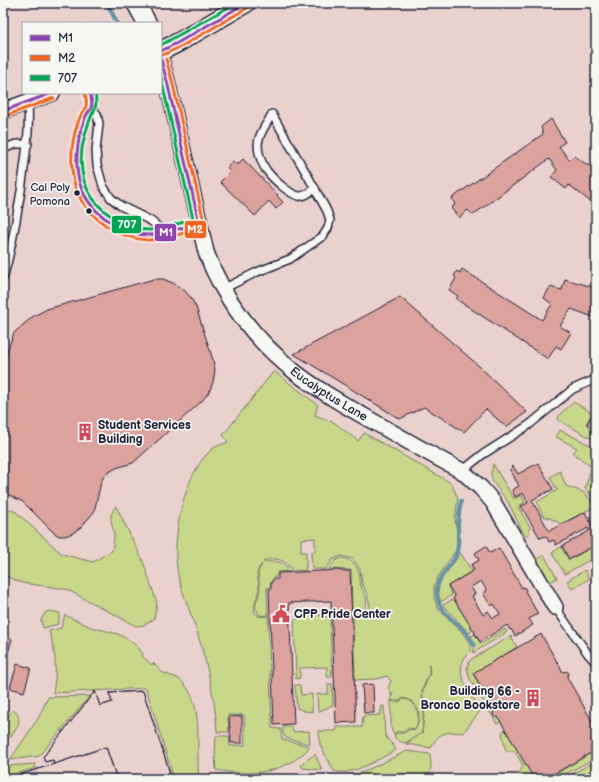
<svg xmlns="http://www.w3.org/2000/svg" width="599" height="782" viewBox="0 0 599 782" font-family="'Balsamiq Sans',sans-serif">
  <rect width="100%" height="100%" fill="#f1e5e1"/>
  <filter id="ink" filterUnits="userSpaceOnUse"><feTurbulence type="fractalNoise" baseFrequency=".025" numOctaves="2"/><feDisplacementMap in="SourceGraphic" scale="8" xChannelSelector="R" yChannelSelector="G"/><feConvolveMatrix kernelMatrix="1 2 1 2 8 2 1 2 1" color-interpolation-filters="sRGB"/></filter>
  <g filter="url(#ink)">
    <path fill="#ebd1cd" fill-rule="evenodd" d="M3 3H596V779H3ZM23 23H161V93H23Z"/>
    <path fill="#c9d78a" stroke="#767c62" d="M274 371 318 405 315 415 335 423 358 441 364 433 451 483 458 498 455 519 457 534 456 550 438 577 434 587V598L439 610 462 632 471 645V651C449 669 470 691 481 710L463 733C447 731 438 732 431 748L406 744 422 733 425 707 422 698 423 690 430 673 429 665V673L422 690 424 707 422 733 405 743 399 741 394 737 396 733H404L410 729 415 730C421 718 421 709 410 700 418 711 421 715 415 729L409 728 404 732H396L394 735 391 728V700L393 702H399L403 699 410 700 403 698 399 701H393L391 698 393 693 391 696V692L388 688 391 681 387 676 377 679 355 680 353 613C361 616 367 615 370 606L367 594 362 583 360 569 353 559 341 556 332 560 326 569H312L311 552H315V538L301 539V552H306V570L292 571C286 559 273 556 263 562 271 562 284 559 289 571L277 572V576L273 578 270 587 267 588 268 616 259 615 255 606 260 590 258 572 262 564C253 574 259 577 259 588 258 599 245 620 268 616L272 728 281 729 282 739 284 740 309 746V748C283 775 250 776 216 770L215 754 216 736H229L230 746 245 745 244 715H228L229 732H217C215 694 205 656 193 620 186 600 176 578 176 556 175 523 186 472 212 449 216 446 223 444 228 442L223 435Z
      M574 402 592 413 586 424 590 428V431L596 434V441L558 420 559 415Z
      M560 430 596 448V470L573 453 577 448 556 437Z
      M493 464 514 499 521 495 525 502 518 507 530 527 529 530V534L525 536 508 502 493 482 491 475Z
      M560 471 566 486 583 492 596 505 594 507 561 524 550 518 543 516 537 502 557 490 550 477Z
      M590 472 596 476V501L585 489Z
      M3 506 16 512 62 554 93 562 112 551C113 546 114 540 114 534 112 521 107 518 116 506L143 561 157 603 154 619 144 625 136 626 66 589 22 583 3 575Z
      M596 545V556L565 574 552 553 561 547 569 560Z
      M460 552 472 571 448 586 452 595 441 602C431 579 453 570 460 552Z
      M544 555 557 578 550 582 537 560Z
      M341 558C352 559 358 566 360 577 360 580 360 583 361 586 364 596 369 597 365 610L359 613 352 610 351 570 329 569C332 563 335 560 341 558Z
      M585 570 589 579 572 589 567 581Z
      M454 599 473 630 469 633 443 605Z
      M49 611 60 613 58 624 43 628 41 620 45 613Z
      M311 614 320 615 330 618 332 677H327V667L300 668V678L296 679 294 620Z
      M65 615 91 627 118 634 129 640 138 647 143 654 142 656 152 665 153 663C156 666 159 669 162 672 167 675 174 676 179 679 206 700 195 749 199 779H174L146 688 53 693C57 672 56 652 49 631L61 628Z
      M505 629 507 632 473 653 475 645 471 636 475 634 481 644Z
      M511 636 517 647 473 674 501 722 497 724 469 677 467 667 470 660Z
      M328 684H332L333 705 318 712 317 694H328Z
      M295 685H300L301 695 312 694V712L304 711 297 708Z
      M90 696 39 756 10 760 39 717 48 697Z
      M382 706H384C385 716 383 728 386 737 389 742 394 744 396 750 381 758 351 777 334 771L320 745 319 731H336L337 727H362L363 716 380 715Z
      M13 710C28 721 11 735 3 745V723Z
      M283 727H292L293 732 309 731 310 744C306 743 287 739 285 737 283 735 283 730 283 727Z
      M505 729 535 779H525L519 773 523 766 515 751H506L502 733Z
      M596 750V758L555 779H547Z
      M407 751 430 754 431 768 429 774 415 778 404 773 395 775 393 779H338L363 772Z
      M315 754 322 770 303 768 301 766 302 764Z
      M596 761V770L583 777 581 775 574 779H562Z
      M35 764 36 768 3 777V769L5 766Z"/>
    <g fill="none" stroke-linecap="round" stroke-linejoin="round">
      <path stroke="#6494a5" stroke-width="4" d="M107 3 117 23
        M461 501C460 509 458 518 458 526 458 533 459 540 458 547 455 570 427 578 440 605 447 620 466 626 474 645"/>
    </g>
    <path fill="#dca29d" stroke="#22223b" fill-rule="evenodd" d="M551 119 565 142 559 146 569 160 574 156 589 166 594 160 596 161V206L569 185 566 189 551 177 557 170 549 159 473 215 468 210 459 218 451 208 455 205 452 198 543 134 541 127Z
      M243 159 278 195 277 196 283 202 276 209 269 201 255 216 220 182 230 172 227 168 233 161 237 165Z
      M462 269 542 320 552 304 544 298 550 287 562 290 565 279 596 288V318L571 309 560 326 571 333 561 349 556 346 548 359 456 299 458 296 449 290 456 278 454 276 457 271 460 273Z
      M154 279H163L173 283 184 290 191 298 196 307 213 360 215 370 213 382 209 392 202 401 133 463 116 468 109 472 104 476 101 482 94 512 81 527 73 533 65 536H59L53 532 23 502 3 492V366L9 346 14 333 32 317 47 309Z
      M400 297 479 366 527 412 506 427 486 409 464 432 424 407 400 419 294 354Z
      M596 408V432L591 430 592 427 587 424Z
      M538 463 553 489 532 500 549 531 585 512 596 533V545L569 559 562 546 589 531 588 528 556 545 554 540 549 542 546 536 540 538 521 506 528 503 523 493 515 497 512 490 519 486 510 470 513 466 518 474Z
      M486 546 490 553 499 548 522 588 524 587 526 590 525 591 538 614 529 619 533 625 515 636 511 629 510 630 507 625 480 642 474 632H475L474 630H473L453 598 455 596 448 586 474 570 471 565 479 560 475 553ZM481 581 487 591 483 593 491 606 494 604 500 614 493 618 488 611 483 615 472 596 475 594 471 587Z
      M339 570 340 571H350L356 722 336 723 331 601 289 603 294 724 274 725 269 589H271V583L274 579H278V573Z
      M541 634 563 672 566 671 569 673 567 677 596 728V750L545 779H534L498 717 496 718 493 715 494 710 473 673Z
      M3 636 12 639 3 669Z
      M17 664 31 668 24 692 10 688Z
      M373 684 374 713H364L362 685Z
      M95 691 100 706 112 702 109 693 143 691 172 779H6L54 764 53 760 45 762 43 757Z
      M95 691 100 706 112 702 109 693 143 691 172 779H117L106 747 54 764 53 760 45 762 43 757Z
      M242 716V743H231L229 717Z
      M106 747 117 779H6L54 764Z
      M596 768V779H571L578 775 579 776 580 775 582 778 585 777 584 775Z"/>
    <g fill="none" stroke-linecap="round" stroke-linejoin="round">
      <g stroke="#22223b" stroke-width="10">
        <path id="service" d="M90 93C91 97 92 104 91 108 90 111 87 113 86 116 81 127 78 140 77 152 76 165 77 179 82 191 91 213 125 235 148 235 162 235 185 226 199 223
          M91 108 97 114 99 124 96 150 97 165 103 186 111 198 121 206 151 221 164 232
          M3 149 16 144H28
          M3 278C12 250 16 220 21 191 25 160 30 133 28 102
          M223 289 257 272 290 259 323 236 328 228 330 220 327 211 309 178 272 114C267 124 258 134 258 145 258 153 262 165 267 171 273 179 289 194 299 196 305 197 310 192 315 188
          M462 471 482 455 529 425 573 389 596 379
          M555 607 588 654 596 663"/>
      </g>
      <g stroke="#22223b" stroke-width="18">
        <g id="minor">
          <path id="s1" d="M161 60 167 81 206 252C223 299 256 341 295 372 322 393 353 410 383 427 409 442 435 457 462 471L481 488 493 502 555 607"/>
          <path d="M3 111 52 93"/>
        </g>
      </g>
      <g stroke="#22223b" stroke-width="21">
        <path id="tertiary" d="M136 3 147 23
          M161 51 179 42 246 3"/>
      </g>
      <use href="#service" stroke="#f6f6f2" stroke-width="7"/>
      <use href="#minor" stroke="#f6f6f2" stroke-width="15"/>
      <use href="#tertiary" stroke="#f6f6f2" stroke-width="18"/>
      <g stroke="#f6f6f2" stroke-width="6">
        <path id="bus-1" d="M161 51 179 42 246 3
          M90 93C91 98 93 104 91 108 90 111 87 113 86 116 82 125 79 136 78 145 73 180 83 206 114 224 124 230 136 235 148 235 165 235 183 227 199 223L167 81 161 60
          M3 111 52 93"/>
      </g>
      <g stroke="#f6f6f2" stroke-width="6">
        <path id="bus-2" d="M163 55 182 46 249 7
          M85 94C86 98 87 103 86 106 85 110 82 113 80 117 76 127 73 138 72 150 71 164 72 179 77 192 88 218 120 239 147 240 165 241 184 232 201 228L203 225 204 222 172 80 166 59
          M5 116 54 98"/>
      </g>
      <g stroke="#f6f6f2" stroke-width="6">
        <path id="bus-3" d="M161 45 236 3
          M95 93C98 109 94 108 89 122 86 130 84 139 82 148 78 180 89 203 117 220 127 225 137 230 149 230 163 230 179 223 193 219L161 78"/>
      </g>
      <use href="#bus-1" stroke="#8e44ad" stroke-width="3"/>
      <use href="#bus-2" stroke="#f26522" stroke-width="3"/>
      <use href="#bus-3" stroke="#00a651" stroke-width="3"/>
    </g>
  </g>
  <defs>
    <g id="building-bare" transform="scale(1.38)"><path d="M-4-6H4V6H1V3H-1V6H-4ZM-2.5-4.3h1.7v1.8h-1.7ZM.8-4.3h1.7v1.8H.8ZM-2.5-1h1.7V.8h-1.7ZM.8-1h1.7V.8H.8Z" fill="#d1495b" stroke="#f6f6f2" stroke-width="2.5" paint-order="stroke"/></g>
    <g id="civic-bare" transform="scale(1.38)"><path d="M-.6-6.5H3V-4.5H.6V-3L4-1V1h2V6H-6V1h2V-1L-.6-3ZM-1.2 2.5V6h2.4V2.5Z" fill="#d1495b" stroke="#f6f6f2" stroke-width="2.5" paint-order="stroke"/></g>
  </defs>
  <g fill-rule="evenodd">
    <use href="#building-bare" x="85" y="432"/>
    <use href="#civic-bare" x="281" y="614"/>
    <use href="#building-bare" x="533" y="698"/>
  </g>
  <g fill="#22223b" stroke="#f6f6f2" stroke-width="1.5">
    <circle cx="77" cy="193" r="3.5"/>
    <circle cx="89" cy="211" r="3.5"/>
  </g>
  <g text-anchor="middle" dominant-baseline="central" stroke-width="3.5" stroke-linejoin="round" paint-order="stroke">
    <g font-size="11" fill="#22223b" stroke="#f6f6f2" text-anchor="end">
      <text x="70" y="187">Cal Poly<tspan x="70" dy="14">Pomona</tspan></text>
    </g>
    <g font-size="12" fill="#22223b" stroke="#f6f6f2">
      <text stroke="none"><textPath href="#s1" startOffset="389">Eucalyptus Lane</textPath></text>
    </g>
    <g font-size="12" font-weight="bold" fill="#22223b" stroke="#f6f6f2" text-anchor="start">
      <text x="98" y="425">Student Services<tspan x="98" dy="14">Building</tspan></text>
      <text x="294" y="614">CPP Pride Center</text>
      <text x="520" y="691" text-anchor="end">Building 66 -<tspan x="520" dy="14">Bronco Bookstore</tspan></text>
    </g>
  </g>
  <g stroke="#f6f6f2" stroke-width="1.5">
    <rect x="111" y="215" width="31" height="19" rx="4" fill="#00a651"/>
    <rect x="184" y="220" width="23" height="19" rx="4" fill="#f26522"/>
    <rect x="154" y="223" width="23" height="19" rx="4" fill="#8e44ad"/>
  </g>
  <g font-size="11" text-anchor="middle" font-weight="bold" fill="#fff">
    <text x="127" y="228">707</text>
    <text x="195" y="233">M2</text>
    <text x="166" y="236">M1</text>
  </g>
  <rect width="599" height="782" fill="none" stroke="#f6f6f2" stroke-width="16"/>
  <rect x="8" y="8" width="583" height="766" fill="none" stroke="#22223b" stroke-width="1.5" filter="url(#ink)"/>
  <rect x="22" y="22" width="140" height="72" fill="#f6f6f2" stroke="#a1a1a9"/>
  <rect x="30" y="35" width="20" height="6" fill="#8e44ad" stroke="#a1a1a9"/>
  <text x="58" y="42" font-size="12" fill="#22223b">M1</text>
  <rect x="30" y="55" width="20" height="6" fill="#f26522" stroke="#a1a1a9"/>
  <text x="58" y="62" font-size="12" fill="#22223b">M2</text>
  <rect x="30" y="75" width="20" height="6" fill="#00a651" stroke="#a1a1a9"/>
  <text x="58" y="82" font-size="12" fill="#22223b">707</text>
</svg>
